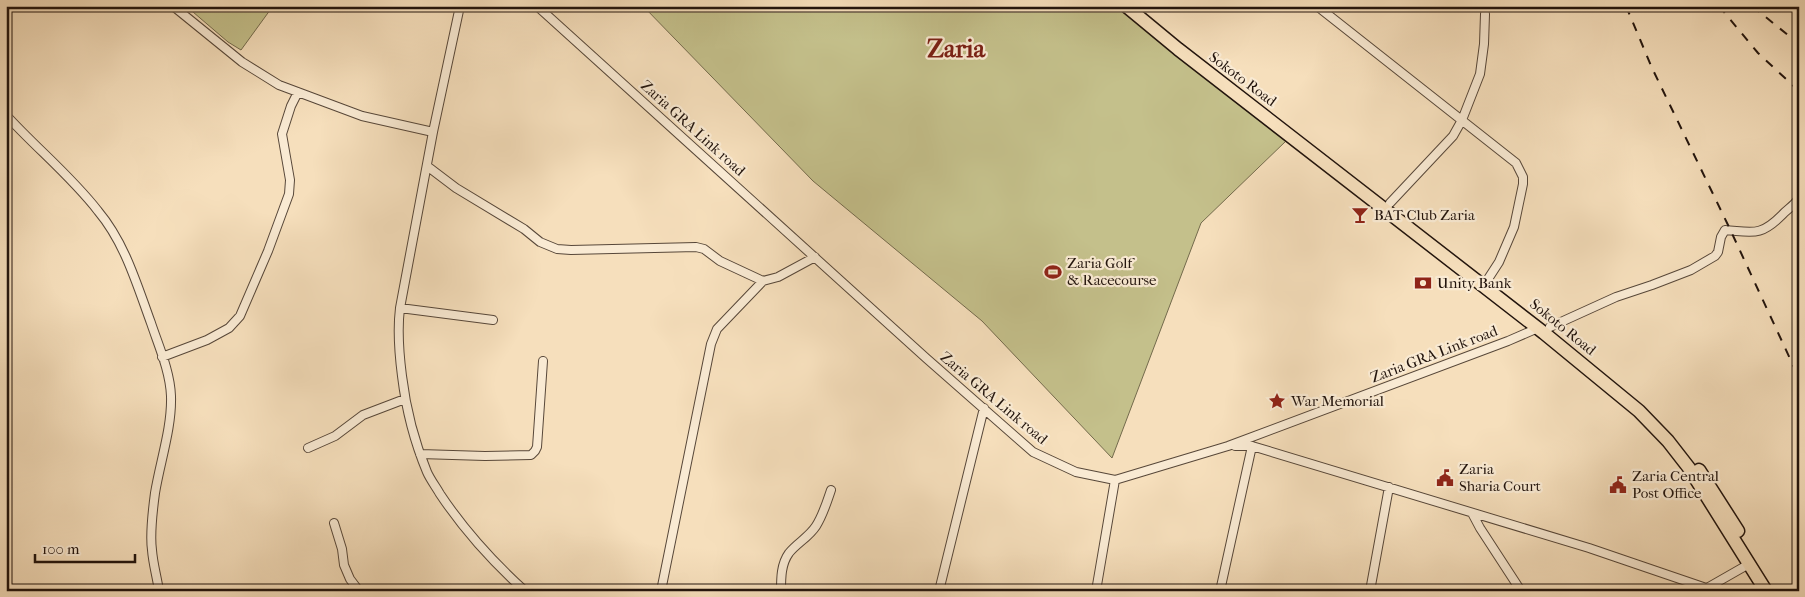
<svg xmlns="http://www.w3.org/2000/svg" width="1805" height="597" viewBox="0 0 1805 597" font-family="'IM FELL French Canon',serif">
  <rect width="100%" height="100%" fill="#f6dfbc"/>
  <filter id="stains"><feTurbulence type="fractalNoise" baseFrequency=".004" numOctaves="4"/><feColorMatrix values="0 0 0 0 .2 0 0 0 0 .09 0 0 0 0 .02 0 0 0 .5 -.17"/></filter>
  <radialGradient id="worn" r=".72"><stop offset=".6" stop-color="#630" stop-opacity="0"/><stop offset="1" stop-color="#630" stop-opacity=".3"/></radialGradient>
  <path fill="#c4c08b" stroke="#736a4c" d="M186 6H273L241 50 228 42Z
    M643 6H1115L1286 141 1201 223 1112 458 982 321 813 181Z"/>
  <g fill="none" stroke-linecap="round" stroke-linejoin="round">
    <g stroke="#574739" stroke-width="10">
      <path id="street" d="M173 6 242 62 279 85 362 116 433 132
        M460 6 433 132 400 308C397 332 399 353 402 376 406 409 414 441 427 472 430 479 436 487 440 494 464 530 493 562 525 591
        M537 6 926 358 1033 452 1076 472 1115 480 1228 446 1508 341 1538 328
        M1317 6 1516 163 1523 177V184L1514 227 1499 262 1488 279
        M6 115C36 148 71 176 98 211 125 243 137 285 151 323 159 347 170 371 171 396 172 428 160 462 155 493 153 508 150 536 152 550 153 564 157 577 159 591
        M427 166 456 188 524 229 540 242 557 249 571 250 696 247 704 249 720 261 763 281
        M1390 203 1453 136 1462 120 1480 74 1484 44 1485 14
        M400 308 493 320
        M1550 327 1616 297 1652 285 1691 270 1715 256 1718 252 1721 237 1725 230C1753 232 1760 237 1782 215 1787 209 1794 206 1799 198
        M162 357 207 340 229 328 240 316 268 251 289 194 290 180 282 134 291 106 298 92
        M1235 446H1252L1589 548 1715 591
        M308 448 335 436 363 415 405 399
        M420 454 485 456 531 455 535 451 537 447 543 361
        M1472 513 1480 528 1521 591
        M334 523 342 549 344 565 350 579 359 591
        M1707 588 1749 564
        M661 591 711 344 717 329 763 281 778 277 815 257
        M781 591C781 578 781 564 789 553 797 543 809 537 816 526 823 515 827 502 831 490
        M939 591 984 408
        M1096 591 1115 480
        M1220 591 1252 446
        M1370 591 1389 487"/>
    </g>
    <g stroke="#22140d" stroke-width="15">
      <path id="primary" d="M1126 6 1178 49 1544 333 1639 411 1668 441 1689 468 1766 591
        M1699 470 1738 531"/>
    </g>
    <use href="#street" stroke="#f9ead3" stroke-width="8"/>
    <use href="#primary" stroke="#f6dfbc" stroke-width="12"/>
    <path stroke="#22140d" stroke-width="2" stroke-dasharray="9 9" stroke-linecap="butt" d="M1626 6 1652 68 1729 227 1799 378
      M1719 6 1758 53 1799 91
      M1752 6 1799 44"/>
  </g>
  <defs>
    <g id="bar-bare" transform="scale(1.35)"><path d="M-6-5H6L.8 .8V4.5H3.5V6h-7V4.5H-.8V.8Z" fill="#8f2418" stroke="#f9ead3" stroke-width="2.5" paint-order="stroke"/></g>
    <g id="stadium-bare" transform="scale(1.35)"><path d="M0-5a6.5 5 0 1 0 0 10a6.5 5 0 1 0 0-10ZM-3.5-1.8h7v3.6h-7Z" fill="#8f2418" stroke="#f9ead3" stroke-width="2.5" paint-order="stroke"/></g>
    <g id="bank-bare" transform="scale(1.35)"><path d="M-6-4H6V4H-6ZM0-2.3a2.3 2.3 0 1 0 0 4.6a2.3 2.3 0 1 0 0-4.6Z" fill="#8f2418" stroke="#f9ead3" stroke-width="2.5" paint-order="stroke"/></g>
    <g id="sight-bare" transform="scale(1.35)"><path d="M0-6L1.8-2.2L6-1.7L2.9 1.2L3.7 5.4L0 3.3L-3.7 5.4L-2.9 1.2L-6-1.7L-1.8-2.2Z" fill="#8f2418" stroke="#f9ead3" stroke-width="2.5" paint-order="stroke"/></g>
    <g id="civic-bare" transform="scale(1.35)"><path d="M-.6-6.5H3V-4.5H.6V-3L4-1V1h2V6H-6V1h2V-1L-.6-3ZM-1.2 2.5V6h2.4V2.5Z" fill="#8f2418" stroke="#f9ead3" stroke-width="2.5" paint-order="stroke"/></g>
  </defs>
  <g fill-rule="evenodd">
    <use href="#bar-bare" x="1360" y="215"/>
    <use href="#stadium-bare" x="1053" y="272"/>
    <use href="#bank-bare" x="1423" y="283"/>
    <use href="#sight-bare" x="1277" y="401"/>
    <use href="#civic-bare" x="1445" y="478"/>
    <use href="#civic-bare" x="1618" y="485"/>
  </g>
  <g text-anchor="middle" dominant-baseline="central" stroke-width="4.5" stroke-linejoin="round" paint-order="stroke">
    <g font-size="15" fill="#22140d" stroke="#f9ead3">
      <text transform="translate(1243 79) rotate(37)">Sokoto Road</text>
      <text transform="translate(693 128) rotate(42)">Zaria GRA Link road</text>
      <text transform="translate(1563 327) rotate(39)">Sokoto Road</text>
      <text transform="translate(1434 354) rotate(-21)">Zaria GRA Link road</text>
      <text transform="translate(994 398) rotate(40)">Zaria GRA Link road</text>
    </g>
    <g font-size="15" fill="#22140d" stroke="#f9ead3" text-anchor="start">
      <text x="1374" y="215">BAT Club Zaria</text>
      <text x="1067" y="263">Zaria Golf<tspan x="1067" dy="17">&amp; Racecourse</tspan></text>
      <text x="1437" y="283">Unity Bank</text>
      <text x="1291" y="401">War Memorial</text>
      <text x="1459" y="469">Zaria<tspan x="1459" dy="17">Sharia Court</tspan></text>
      <text x="1632" y="476">Zaria Central<tspan x="1632" dy="17">Post Office</tspan></text>
    </g>
    <g font-size="25" font-weight="bold" fill="#7a1f14" stroke="#f9ead3">
      <text x="956" y="48">Zaria</text>
    </g>
  </g>
  <rect width="1805" height="597" fill="none" stroke="#f6dfbc" stroke-width="25"/>
  <rect x="8" y="8" width="1790" height="582" fill="none" stroke="#22140d" stroke-width="2.5"/>
  <rect x="12" y="12" width="1780" height="572" fill="none" stroke="#22140d"/>
  <path d="M35 554v8h100v-8" fill="none" stroke="#22140d" stroke-width="2.5"/>
  <text x="42" y="554" font-size="15" fill="#22140d" stroke="#f9ead3" stroke-width="4" paint-order="stroke">100 m</text>
  <rect width="100%" height="100%" filter="url(#stains)"/>
  <rect width="100%" height="100%" fill="url(#worn)"/>
</svg>
